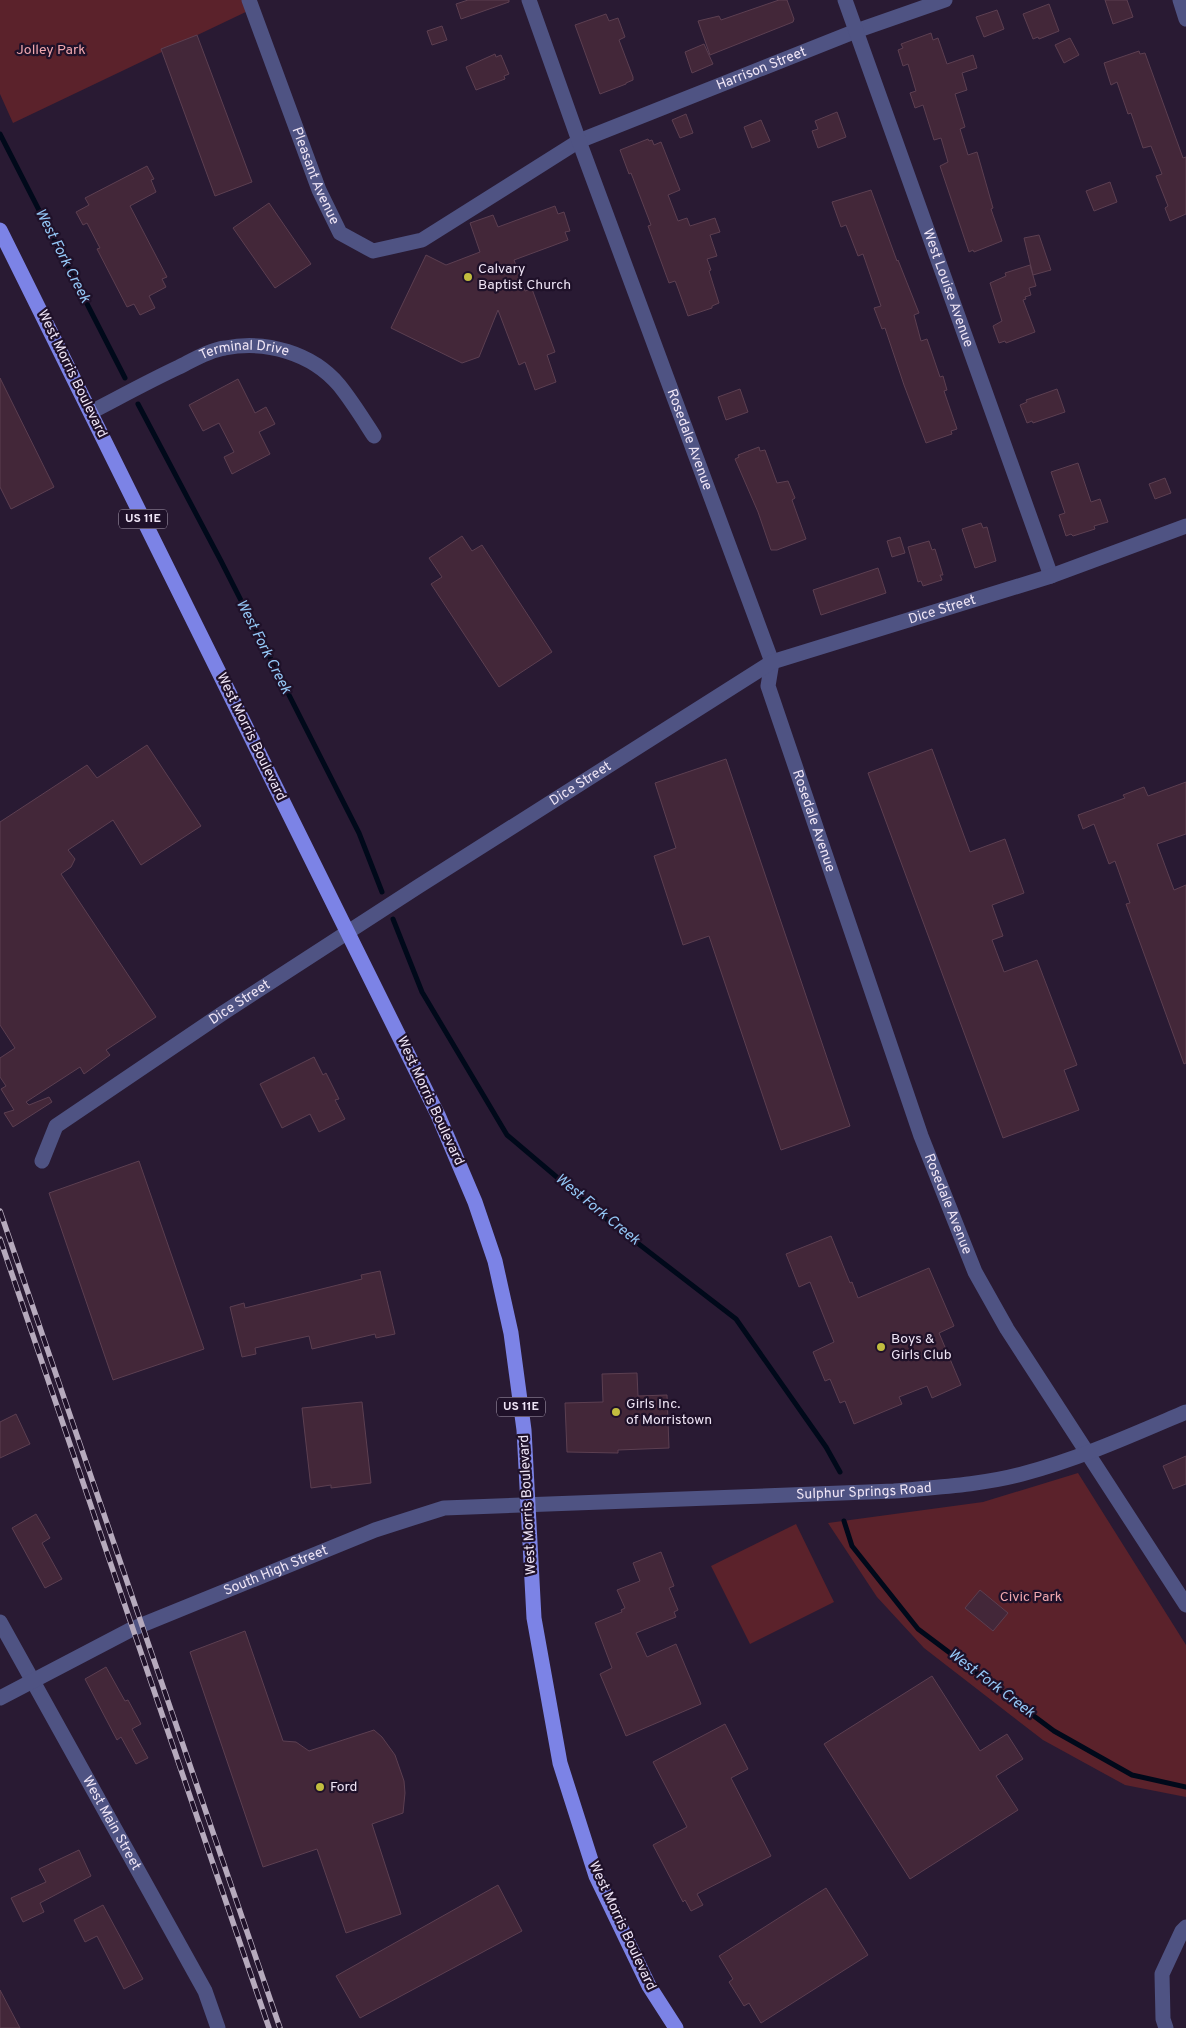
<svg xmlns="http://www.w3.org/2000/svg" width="1186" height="2028" viewBox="0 0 1186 2028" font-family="Overpass,sans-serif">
  <rect width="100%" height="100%" fill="#291a33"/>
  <path fill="#5b222b" d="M0 0H249L252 9 13 123 0 94Z
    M1078 1473 1186 1645V1797L1125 1785 1043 1740 924 1648 877 1597 828 1523 983 1502Z
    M796 1524 834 1602 750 1644 711 1566Z"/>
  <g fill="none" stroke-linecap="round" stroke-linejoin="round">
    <path stroke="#00091a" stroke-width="5" d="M0 134 125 378
      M138 404 221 561 359 833 382 892
      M393 919 422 992 507 1135 605 1218 736 1319 826 1447 840 1472
      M844 1521 852 1546 918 1629 1054 1731 1132 1775 1186 1787"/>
  </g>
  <path fill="#432739" stroke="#5c3f51" d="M468 0H509V2L461 19 456 4Z
    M779 0H787L794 19 793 22 710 55 698 21 719 16 721 20Z
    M1105 0H1127L1133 17 1113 24Z
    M1049 4 1059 31 1039 39 1038 37 1033 39 1023 14Z
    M997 10 1004 29 984 37 976 17Z
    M606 14 609 21 618 18 625 37 619 40 633 77V80L626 83V84L600 94 575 25Z
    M442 26 447 40 432 45 427 31Z
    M931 33 933 40 938 38 947 64 973 55 977 68 962 73 967 90 955 94 965 127 960 129 968 155 977 152 993 208 991 209 1002 241 974 252 973 250 969 252 940 166 948 162 941 138 934 140 923 105 915 108 910 93 916 91 908 64 903 66 898 50 903 48 901 44Z
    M197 35 252 182 215 196 161 49Z
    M1070 38 1079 55 1064 63 1055 45Z
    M704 44 713 64 692 73 685 52Z
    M1139 51 1140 54 1145 53 1183 158 1186 157V214L1170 221 1165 208 1168 206 1156 176 1162 174 1151 146 1143 148 1131 113 1128 114 1117 82 1111 85 1104 63Z
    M495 54 496 57 501 55 509 74 504 76 505 79 476 90 466 67Z
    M837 112 846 137 818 148 812 131 818 129 815 121Z
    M686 114 693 133 680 138 672 120Z
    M761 120 770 141 752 148 744 127Z
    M648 139 649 141 652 140 654 145 661 142 680 190 668 195 678 221 687 218 690 226 715 218 720 232 710 235 717 256 707 259 711 270 709 271 719 303 712 306V308L688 316 676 283 675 281 669 283 648 226 651 225 631 173 629 174 620 150Z
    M147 166 154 179 151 180 156 192 130 206 167 277 162 279 166 287 149 296 155 308 140 315 134 304 127 307 97 249 100 248 87 223 83 225 76 212 89 205 85 198Z
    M1110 182 1117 202 1094 211 1086 191Z
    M871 190 897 261 898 260 919 313 914 315 921 341 927 339 940 377 943 376 947 390 944 391 957 429 951 431 952 434 926 443 904 385 885 328 882 329 874 308 881 306 863 254 858 256 846 225 841 227 832 202Z
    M269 203 311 264 275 288 233 228Z
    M555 206 558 214 564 212 570 231 565 232 568 240 514 260 525 291 532 289 555 352 547 355 556 382 535 390 525 362 519 365 498 310 479 357 462 363 391 328 426 255 446 265 480 252 470 223 493 215 498 227Z
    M1039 235 1051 270 1033 275 1024 238Z
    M1030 265 1036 286 1029 288 1031 295 1025 297 1026 299 1023 300 1035 332 1006 343 1005 341 999 343 993 326 1002 321 990 283 1006 276 1005 273Z
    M0 378 54 487 11 509 0 487Z
    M238 379 255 413 266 407 275 424 259 432 270 454 232 474 224 457 234 452 219 423 203 431 189 405Z
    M740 389 748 412 726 420 718 397Z
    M1057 389 1065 412 1033 423 1032 421 1027 423 1020 405 1027 402 1026 400Z
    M759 447 760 451 765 450 777 483 788 481 795 498 792 500 806 539 777 550H771L758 512 735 459 739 457 738 455Z
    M1078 463 1091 502 1100 499 1108 522 1094 526 1095 529 1073 536 1071 534 1066 536 1059 515 1065 513 1051 472Z
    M1165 478 1171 493 1155 499 1149 484Z
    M981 523 983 528 987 527 996 561 975 568 962 529Z
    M462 536 472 551 482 545 552 652 499 687 431 584 442 577 429 558Z
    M900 537 905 553 892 557 887 541Z
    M929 541 932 550 935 549 943 575H940L942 580 923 586 921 581 918 582 908 547Z
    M878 568 886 593 821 615 813 590Z
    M147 745 201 826 141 865 113 820 68 850 75 859 71 867 61 874 156 1017 106 1050 110 1055 84 1074 80 1067 26 1102 29 1105 49 1097 52 1102 13 1127 4 1113 14 1110 1 1089 6 1086 0 1077V1058L15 1048 0 1025V822L87 765 97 778Z
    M932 749 970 852 1005 839 1024 893 992 905 1003 936 992 940 1004 972 1037 960 1077 1065 1064 1070 1079 1110 1003 1138 868 773Z
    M726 759 850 1126 781 1150 709 936 683 945 654 856 676 848 655 783Z
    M1186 782V834L1157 844 1174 890 1186 885V1063L1184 1064 1126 904 1130 903 1115 861 1109 864 1094 824 1083 829 1078 815 1125 798 1123 795 1144 787 1148 796Z
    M314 1057 323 1075 326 1073 339 1099 335 1100 345 1119 319 1132 310 1114 282 1128 260 1084Z
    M139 1161 204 1349 113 1380 49 1193Z
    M831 1236 850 1283 852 1282 858 1298 929 1268 954 1326 939 1333 961 1385 932 1398 927 1386 899 1397 902 1404 854 1424 845 1401 840 1403 830 1379 825 1381 813 1352 834 1342 810 1282 799 1287 786 1254Z
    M380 1271 395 1334 376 1338 375 1334 312 1349 309 1336 255 1348 256 1354 242 1357 230 1307 244 1303 245 1308 362 1279 361 1275Z
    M637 1373 638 1396 667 1395 669 1448 618 1450V1453L567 1452 565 1403 603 1402 602 1374Z
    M362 1402 371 1483 331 1488V1485L311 1488 302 1408Z
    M16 1414 30 1444 0 1458V1422Z
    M1186 1456V1484L1173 1489 1163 1466Z
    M36 1514 50 1538 42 1543 62 1579 45 1588 12 1528Z
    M661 1552 674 1586 669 1588 678 1610 674 1612 676 1617 636 1633 647 1657 676 1644 701 1704 626 1736 600 1674 612 1668 595 1623 622 1612 621 1610 625 1608 617 1590 640 1581 633 1563Z
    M980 1590 1008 1613 993 1631 965 1608Z
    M245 1631 283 1741 296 1742 309 1751 374 1730 382 1737 395 1755 404 1781 405 1793 403 1813 372 1824 401 1914 346 1933 317 1849 263 1867 190 1652Z
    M106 1667 125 1701 128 1700 141 1724 132 1729 148 1758 136 1764 121 1737 117 1740 85 1679Z
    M932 1676 980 1751 1007 1734 1023 1759 996 1776 1018 1810 910 1879 824 1744Z
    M725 1724 748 1769 731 1778 771 1856 697 1894 703 1905 691 1911 685 1900 683 1902 653 1845 687 1827 653 1762Z
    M79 1850 91 1876 40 1903 44 1912 23 1922 11 1898 46 1882 39 1869Z
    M498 1885 522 1931 360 2018 336 1976Z
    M826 1888 868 1955 761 2023 749 2003 744 2006 729 1982 733 1979 719 1956Z
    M103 1905 143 1979 124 1989 97 1936 85 1942 74 1920Z
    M0 1990 20 2028H0Z"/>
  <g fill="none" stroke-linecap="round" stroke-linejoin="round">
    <g stroke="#4f5383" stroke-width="15">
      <path id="s1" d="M249 0 319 190 340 233 373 251 422 240 579 141 856 31 945 0"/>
      <path id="s2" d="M529 0 579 141 772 662 768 686 921 1136 975 1272 1007 1329 1186 1605"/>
      <path id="s3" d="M845 0 1051 576"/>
      <path d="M1180 0 1186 19"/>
      <path id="s4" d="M91 412C120 397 149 381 179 367 193 360 209 350 225 348 266 340 312 353 339 385 352 401 363 419 374 436"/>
      <path id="s5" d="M42 1161 56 1126 223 1013 419 886 772 662 1051 576 1186 526"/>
      <path id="s6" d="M0 1622 205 1991 218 2028"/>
      <path id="s7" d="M0 1698 132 1629 375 1530 444 1508 894 1491C937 1487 981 1485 1022 1474 1079 1459 1132 1435 1186 1412"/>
      <path d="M1166 2028 1163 2019 1162 1974 1182 1931 1186 1927"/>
    </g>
    <path stroke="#7c83e6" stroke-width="15" d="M0 230 438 1115 475 1202 495 1261 511 1333 524 1430 534 1618 560 1763 596 1876 649 1986 676 2028"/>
    <g stroke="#b6aabd" stroke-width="5.5">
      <path id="rail" d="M0 1211 280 2028
        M0 1239 269 2028"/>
    </g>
    <use href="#rail" stroke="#1f1129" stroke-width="4" stroke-dasharray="11" stroke-linecap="butt"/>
  </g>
  <g fill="#c2bd3f" stroke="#1f1129" stroke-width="2">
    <circle cx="468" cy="277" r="5"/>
    <circle cx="881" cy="1347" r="5"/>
    <circle cx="616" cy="1412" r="5"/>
    <circle cx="320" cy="1787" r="5"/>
  </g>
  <g text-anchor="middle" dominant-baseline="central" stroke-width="4.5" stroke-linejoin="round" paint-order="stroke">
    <g fill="#1f1129" stroke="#b0a5b8" stroke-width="1">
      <rect x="119" y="509.5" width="48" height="19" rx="4"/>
      <rect x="497" y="1397.5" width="48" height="19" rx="4"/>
    </g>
    <g font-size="12" font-weight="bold" fill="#eee4f5">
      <text x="143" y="519">US 11E</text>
      <text x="521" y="1407">US 11E</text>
    </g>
    <g font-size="14" fill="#f1a8af" stroke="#1f1129">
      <text x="51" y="50">Jolley Park</text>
      <text x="1031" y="1597">Civic Park</text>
    </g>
    <g font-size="14" fill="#eee4f5" stroke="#1f1129">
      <text stroke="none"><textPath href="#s1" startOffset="720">Harrison Street</textPath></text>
      <text stroke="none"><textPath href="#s1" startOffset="188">Pleasant Avenue</textPath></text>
      <text stroke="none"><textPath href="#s3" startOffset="306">West Louise Avenue</textPath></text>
      <text stroke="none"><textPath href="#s4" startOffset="168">Terminal Drive</textPath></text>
      <text transform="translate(72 374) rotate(64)">West Morris Boulevard</text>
      <text stroke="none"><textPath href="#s2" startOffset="468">Rosedale Avenue</textPath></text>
      <text stroke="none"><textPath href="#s5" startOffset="1069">Dice Street</textPath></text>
      <text transform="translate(251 737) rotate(64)">West Morris Boulevard</text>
      <text stroke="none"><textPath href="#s5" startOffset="664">Dice Street</textPath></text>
      <text stroke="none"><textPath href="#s2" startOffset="872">Rosedale Avenue</textPath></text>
      <text stroke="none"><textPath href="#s5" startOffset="259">Dice Street</textPath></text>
      <text transform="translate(430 1101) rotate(65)">West Morris Boulevard</text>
      <text stroke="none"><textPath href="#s2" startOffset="1278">Rosedale Avenue</textPath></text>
      <text stroke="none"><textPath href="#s7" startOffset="904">Sulphur Springs Road</textPath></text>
      <text transform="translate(528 1505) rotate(-93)">West Morris Boulevard</text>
      <text stroke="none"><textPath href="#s7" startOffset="304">South High Street</textPath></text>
      <text stroke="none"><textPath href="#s6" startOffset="230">West Main Street</textPath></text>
      <text transform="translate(622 1926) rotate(65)">West Morris Boulevard</text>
    </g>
    <g font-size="14" fill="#eee4f5" stroke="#1f1129" text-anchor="start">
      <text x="478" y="269">Calvary<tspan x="478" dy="16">Baptist Church</tspan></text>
      <text x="891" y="1339">Boys &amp;<tspan x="891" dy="16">Girls Club</tspan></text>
      <text x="626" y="1404">Girls Inc.<tspan x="626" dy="16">of Morristown</tspan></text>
      <text x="330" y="1787">Ford</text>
    </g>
    <g font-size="15" font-style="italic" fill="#94c7f6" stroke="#1f1129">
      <text transform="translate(62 256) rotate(63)">West Fork Creek</text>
      <text transform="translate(263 647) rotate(63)">West Fork Creek</text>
      <text transform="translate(597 1210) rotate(39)">West Fork Creek</text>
      <text transform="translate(991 1684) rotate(37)">West Fork Creek</text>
    </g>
  </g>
</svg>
